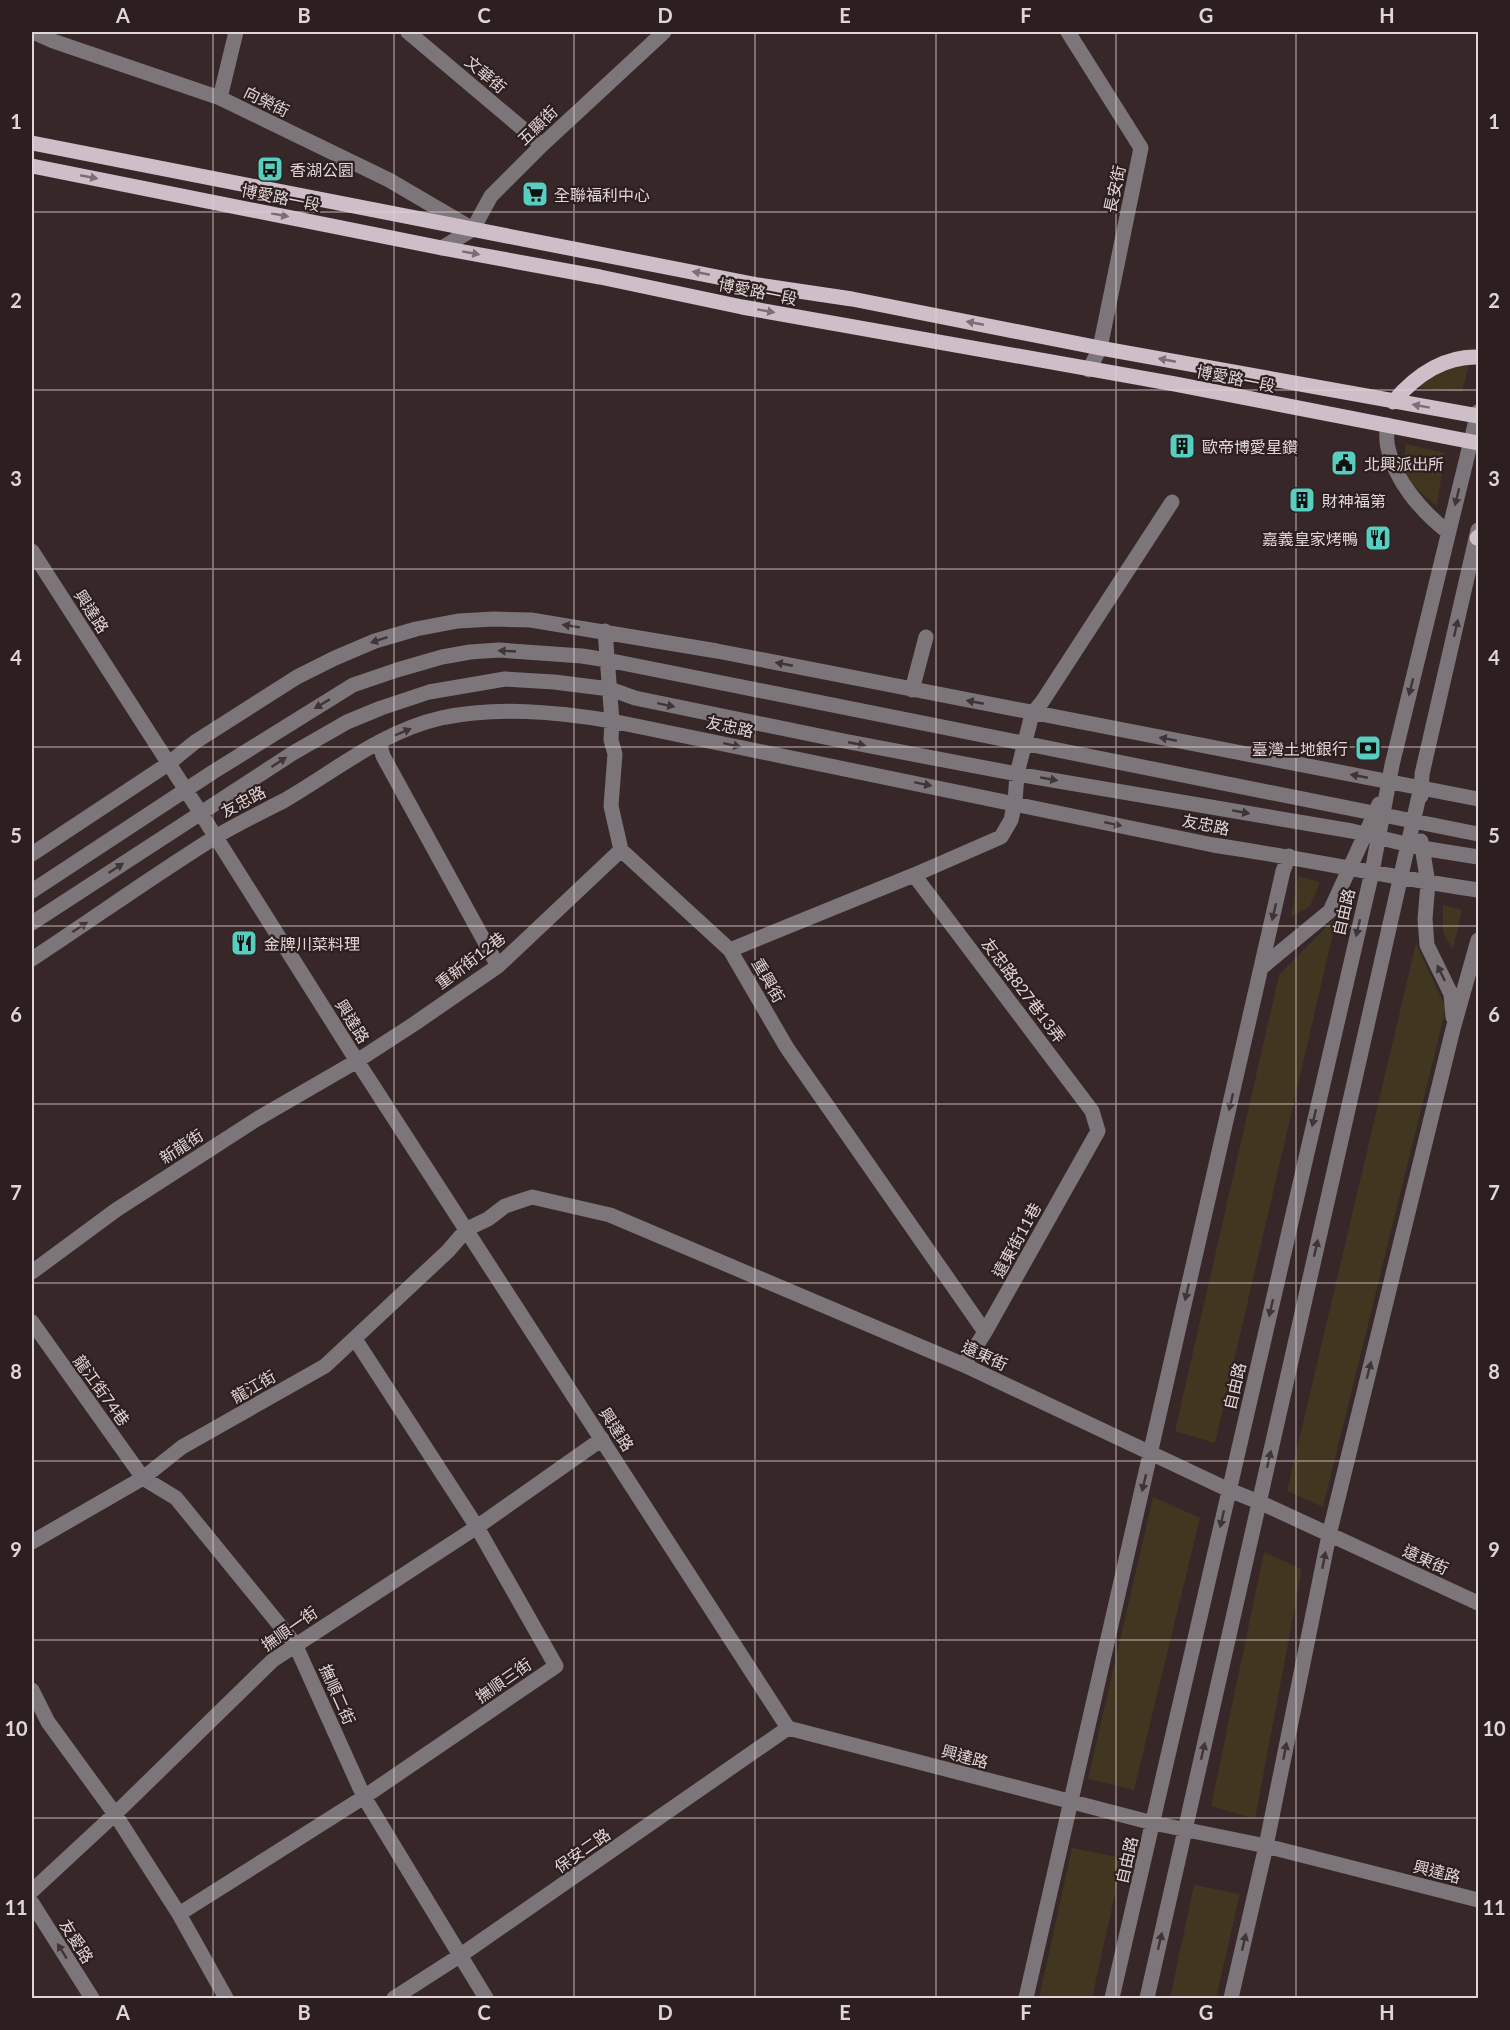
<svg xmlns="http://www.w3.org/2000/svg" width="1510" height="2030" viewBox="0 0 1510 2030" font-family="Lato,'Noto Sans TC',sans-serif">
  <rect width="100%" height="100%" fill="#372728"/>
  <path fill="#413620" d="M1473 347 1462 392 1416 388 1426 371 1439 356Z
    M1406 444 1445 453 1437 506C1414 488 1399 476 1406 444Z
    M1298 876 1320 882 1310 906 1291 917Z
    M1443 905 1462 910 1453 949 1443 933Z
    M1337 916 1215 1443 1175 1431 1279 975Z
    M1416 943 1446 1008 1323 1507 1287 1491Z
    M1153 1497 1200 1518 1134 1790 1088 1779Z
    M1264 1552 1302 1569 1255 1819 1211 1806Z
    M1072 1848 1123 1858 1092 1998H1039Z
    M1194 1885 1240 1894 1216 1998H1170Z"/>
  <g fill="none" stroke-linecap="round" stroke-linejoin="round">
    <path stroke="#7c7579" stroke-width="15" d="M33 32 53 41 220 98 389 180 471 228
      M408 32 542 145
      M1068 32 1141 148 1100 348 1089 370
      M220 98 236 32
      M442 248 473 229 491 196 542 145 664 32
      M1387 425C1387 432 1386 441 1388 448 1395 481 1422 512 1448 532
      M32 551 200 812 357 1061 788 1728 1153 1823 1266 1846 1478 1900
      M605 631 612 721 611 740 615 754 611 806 621 850 730 950 787 1048 985 1332
      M912 690 926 637
      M379 742 383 756 498 966
      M1421 796 1422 774 1478 530
      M1421 841 1428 883 1425 919 1427 945 1451 994 1453 1017
      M32 854 168 764 195 742 297 677 335 658 375 641 416 629 458 621 494 619 531 620 717 651 1478 799
      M914 875 1092 1111 1098 1131 985 1332 964 1365
      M32 891 213 772 353 685 397 670 442 657 470 652 499 650 582 656 607 660 1478 834
      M32 923 293 753 347 722 381 708 429 692 505 679 554 682 610 689 635 698 844 741 1017 774 1352 831 1422 848 1478 857
      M730 950 914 875 1001 837 1011 820 1015 802 1017 774 1032 714 1042 702 1172 502
      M32 959C93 919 154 875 217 836 239 823 262 812 285 800 335 771 383 731 441 718 497 706 557 712 612 721L1213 845C1302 858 1389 877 1478 890
      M1261 968 1330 911 1379 804
      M32 1272 116 1210 257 1119 357 1061 414 1024 498 966 621 850
      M32 1322 143 1478 176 1498 295 1644 364 1797 486 1998
      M32 1542 143 1478 182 1447 325 1366 448 1251 467 1229 488 1219 505 1206 532 1197 610 1215 964 1365 1229 1490 1259 1502 1478 1603
      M32 1690 48 1722 115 1814 179 1914 226 1998
      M32 1891 115 1814 273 1660 477 1527 602 1439
      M32 1903 92 1998
      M179 1914 364 1797 556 1666 477 1527 355 1339
      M394 1998 461 1955 788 1728
      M1026 1998 1283 871 1289 856
      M1112 1998 1372 872 1392 765 1478 412
      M1147 1998 1421 787
      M1231 1998 1266 1846 1329 1535 1453 1029 1478 940"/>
    <path stroke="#cdbec7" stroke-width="15" d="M32 143 758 285 852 299 1100 348 1478 416
      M32 166 442 248 600 277 742 307 1175 384 1478 443
      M1393 402C1415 376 1444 356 1478 357
      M1477 538 1478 537"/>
  </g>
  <defs><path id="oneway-solid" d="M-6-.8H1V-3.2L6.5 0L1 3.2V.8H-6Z" transform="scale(1.5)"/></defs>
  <g fill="#7d6e73">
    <use href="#oneway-solid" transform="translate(89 177) rotate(11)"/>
    <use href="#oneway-solid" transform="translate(280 215) rotate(11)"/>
    <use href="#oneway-solid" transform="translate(471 253) rotate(10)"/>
    <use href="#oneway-solid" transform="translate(701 273) rotate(-169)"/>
    <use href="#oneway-solid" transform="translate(766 311) rotate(10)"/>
    <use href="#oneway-solid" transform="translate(975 323) rotate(-169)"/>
    <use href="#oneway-solid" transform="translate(1167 360) rotate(-169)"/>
    <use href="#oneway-solid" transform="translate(1421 406) rotate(-170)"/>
  </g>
  <g fill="#413436">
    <use href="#oneway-solid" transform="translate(1457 497) rotate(104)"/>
    <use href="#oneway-solid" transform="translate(571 626) rotate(-171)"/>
    <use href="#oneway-solid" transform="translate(1456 628) rotate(-77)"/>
    <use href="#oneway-solid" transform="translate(379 640) rotate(162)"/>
    <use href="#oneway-solid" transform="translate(507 651) rotate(-177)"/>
    <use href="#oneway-solid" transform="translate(784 664) rotate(-169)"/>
    <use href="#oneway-solid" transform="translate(1411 687) rotate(104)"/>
    <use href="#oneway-solid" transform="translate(975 702) rotate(-169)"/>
    <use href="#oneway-solid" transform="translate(322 704) rotate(149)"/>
    <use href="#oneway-solid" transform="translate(666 705) rotate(12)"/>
    <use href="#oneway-solid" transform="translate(403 732) rotate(-23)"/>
    <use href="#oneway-solid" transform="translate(1168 739) rotate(-169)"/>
    <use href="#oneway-solid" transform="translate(857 744) rotate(11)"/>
    <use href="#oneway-solid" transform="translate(732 745) rotate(12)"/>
    <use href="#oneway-solid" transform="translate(279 762) rotate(-33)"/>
    <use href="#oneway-solid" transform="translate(1359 776) rotate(-169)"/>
    <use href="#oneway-solid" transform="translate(1049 779) rotate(10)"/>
    <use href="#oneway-solid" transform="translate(923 784) rotate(12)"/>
    <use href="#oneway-solid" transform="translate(1241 812) rotate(10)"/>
    <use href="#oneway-solid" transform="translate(1113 824) rotate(12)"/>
    <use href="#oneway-solid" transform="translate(116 868) rotate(-33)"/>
    <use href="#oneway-solid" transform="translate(1274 912) rotate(103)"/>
    <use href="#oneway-solid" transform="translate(80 927) rotate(-33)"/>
    <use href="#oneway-solid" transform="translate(1358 928) rotate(103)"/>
    <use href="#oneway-solid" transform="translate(1441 973) rotate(-116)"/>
    <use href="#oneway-solid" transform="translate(1231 1102) rotate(103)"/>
    <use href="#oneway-solid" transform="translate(1314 1118) rotate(103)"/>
    <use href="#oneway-solid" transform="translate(1316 1248) rotate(-77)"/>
    <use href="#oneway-solid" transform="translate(1187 1292) rotate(103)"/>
    <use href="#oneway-solid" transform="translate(1271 1308) rotate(103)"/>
    <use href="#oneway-solid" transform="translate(1369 1370) rotate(-76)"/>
    <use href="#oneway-solid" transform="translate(1269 1459) rotate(-77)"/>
    <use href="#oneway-solid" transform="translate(1144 1483) rotate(103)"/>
    <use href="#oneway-solid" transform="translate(1222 1519) rotate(103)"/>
    <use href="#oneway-solid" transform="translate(1324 1560) rotate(-79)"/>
    <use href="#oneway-solid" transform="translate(1203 1751) rotate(-77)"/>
    <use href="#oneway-solid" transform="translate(1285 1751) rotate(-79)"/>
    <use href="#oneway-solid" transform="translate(1160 1941) rotate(-77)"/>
    <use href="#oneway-solid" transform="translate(1244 1942) rotate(-77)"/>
    <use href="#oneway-solid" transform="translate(62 1951) rotate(-122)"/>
  </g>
  <path fill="none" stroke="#e1d6d7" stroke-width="1.5" stroke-opacity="0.55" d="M213 32V1998M394 32V1998M574 32V1998M755 32V1998M936 32V1998M1116 32V1998M1296 32V1998M32 212H1478M32 390H1478M32 569H1478M32 747H1478M32 926H1478M32 1104H1478M32 1283H1478M32 1461H1478M32 1640H1478M32 1818H1478"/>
  <defs>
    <g id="bus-square" transform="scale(1.35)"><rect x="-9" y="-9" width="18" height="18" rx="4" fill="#58cec0" stroke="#2d1e1f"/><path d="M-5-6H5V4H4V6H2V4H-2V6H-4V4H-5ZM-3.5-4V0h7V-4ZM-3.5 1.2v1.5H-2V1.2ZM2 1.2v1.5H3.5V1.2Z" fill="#111"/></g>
    <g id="supermarket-square" transform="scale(1.35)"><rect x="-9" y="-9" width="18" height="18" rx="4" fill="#58cec0" stroke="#2d1e1f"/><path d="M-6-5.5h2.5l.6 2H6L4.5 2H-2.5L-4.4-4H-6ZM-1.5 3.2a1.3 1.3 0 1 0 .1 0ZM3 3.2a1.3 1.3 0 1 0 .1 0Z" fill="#111"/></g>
    <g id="building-square" transform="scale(1.35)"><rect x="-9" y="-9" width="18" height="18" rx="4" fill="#58cec0" stroke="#2d1e1f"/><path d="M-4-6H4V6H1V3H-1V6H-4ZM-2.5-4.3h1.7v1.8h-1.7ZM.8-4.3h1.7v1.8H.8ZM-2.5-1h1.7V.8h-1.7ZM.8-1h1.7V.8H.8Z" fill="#111"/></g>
    <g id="civic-square" transform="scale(1.35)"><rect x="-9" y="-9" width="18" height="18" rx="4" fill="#58cec0" stroke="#2d1e1f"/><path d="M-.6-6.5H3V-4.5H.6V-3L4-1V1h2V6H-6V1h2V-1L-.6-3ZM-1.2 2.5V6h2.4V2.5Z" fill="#111"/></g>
    <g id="restaurant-square" transform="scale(1.35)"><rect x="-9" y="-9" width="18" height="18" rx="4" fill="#58cec0" stroke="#2d1e1f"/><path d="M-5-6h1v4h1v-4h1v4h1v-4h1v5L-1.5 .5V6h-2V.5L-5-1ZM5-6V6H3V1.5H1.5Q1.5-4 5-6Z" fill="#111"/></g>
    <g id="bank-square" transform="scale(1.35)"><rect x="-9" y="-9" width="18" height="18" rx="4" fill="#58cec0" stroke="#2d1e1f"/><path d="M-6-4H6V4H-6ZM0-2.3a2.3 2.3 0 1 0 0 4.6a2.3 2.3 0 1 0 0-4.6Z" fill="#111"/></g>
  </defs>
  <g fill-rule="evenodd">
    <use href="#bus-square" x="270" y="169"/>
    <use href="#supermarket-square" x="535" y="194"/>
    <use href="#building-square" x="1182" y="446"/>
    <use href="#civic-square" x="1344" y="463"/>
    <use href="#building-square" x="1302" y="500"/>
    <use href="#restaurant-square" x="1378" y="538"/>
    <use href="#bank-square" x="1368" y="748"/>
    <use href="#restaurant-square" x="244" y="943"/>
  </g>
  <g text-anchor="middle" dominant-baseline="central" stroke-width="4.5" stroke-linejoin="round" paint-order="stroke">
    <g font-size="16" fill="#e1d6d7" stroke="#2d1e1f">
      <text transform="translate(486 74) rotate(40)">文華街</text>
      <text transform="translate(267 101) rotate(26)">向榮街</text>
      <text transform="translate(537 125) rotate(-44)">五顯街</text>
      <text transform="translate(1114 189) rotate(-78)">長安街</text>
      <text transform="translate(281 197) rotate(11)">博愛路一段</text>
      <text transform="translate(758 291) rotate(11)">博愛路一段</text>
      <text transform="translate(1236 378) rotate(11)">博愛路一段</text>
      <text transform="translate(92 611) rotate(57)">興達路</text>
      <text transform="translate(730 726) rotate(12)">友忠路</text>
      <text transform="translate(243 801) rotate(-28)">友忠路</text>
      <text transform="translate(1206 824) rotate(11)">友忠路</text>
      <text transform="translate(1343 912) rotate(-77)">自由路</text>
      <text transform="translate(470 960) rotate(-37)">重新街12巷</text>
      <text transform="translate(769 980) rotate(60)">重興街</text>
      <text transform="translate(1024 990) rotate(53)">友忠路827巷13弄</text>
      <text transform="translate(353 1021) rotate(58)">興達路</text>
      <text transform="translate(181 1146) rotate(-33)">新龍街</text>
      <text transform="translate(1016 1240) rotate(-61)">遠東街11巷</text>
      <text transform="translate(985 1355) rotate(25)">遠東街</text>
      <text transform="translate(253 1386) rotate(-30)">龍江街</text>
      <text transform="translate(1234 1386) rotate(-77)">自由路</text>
      <text transform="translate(102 1390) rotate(54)">龍江街74巷</text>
      <text transform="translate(617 1429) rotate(57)">興達路</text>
      <text transform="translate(1426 1559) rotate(25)">遠東街</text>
      <text transform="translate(289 1628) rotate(-35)">撫順一街</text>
      <text transform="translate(503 1680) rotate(-35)">撫順三街</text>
      <text transform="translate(338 1694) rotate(66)">撫順二街</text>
      <text transform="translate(965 1756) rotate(15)">興達路</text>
      <text transform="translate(582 1850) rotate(-35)">保安二路</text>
      <text transform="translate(1126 1860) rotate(-77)">自由路</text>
      <text transform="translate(1437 1871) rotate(14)">興達路</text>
      <text transform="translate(77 1941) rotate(58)">友愛路</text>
    </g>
    <g font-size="16" fill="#e1d6d7" stroke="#2d1e1f" text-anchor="start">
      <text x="290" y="169">香湖公園</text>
      <text x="554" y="194">全聯福利中心</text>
      <text x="1202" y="446">歐帝博愛星鑽</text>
      <text x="1364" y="463">北興派出所</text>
      <text x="1322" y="500">財神福第</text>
      <text x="1358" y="538" text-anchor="end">嘉義皇家烤鴨</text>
      <text x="1348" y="748" text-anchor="end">臺灣土地銀行</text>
      <text x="264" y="943">金牌川菜料理</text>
    </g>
  </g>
  <rect width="1510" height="2030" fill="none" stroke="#2d1e1f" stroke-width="66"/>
  <rect x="33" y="33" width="1444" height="1964" fill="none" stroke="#e1d6d7" stroke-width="2"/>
  <g font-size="20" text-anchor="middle" font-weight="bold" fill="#e1d6d7">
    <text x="123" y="23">A</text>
    <text x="304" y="23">B</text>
    <text x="484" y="23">C</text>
    <text x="665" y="23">D</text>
    <text x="845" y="23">E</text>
    <text x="1026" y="23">F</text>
    <text x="1206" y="23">G</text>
    <text x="1387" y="23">H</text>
    <text x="16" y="129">1</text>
    <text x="1494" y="129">1</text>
    <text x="16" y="308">2</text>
    <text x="1494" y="308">2</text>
    <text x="16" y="486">3</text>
    <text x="1494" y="486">3</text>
    <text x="16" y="665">4</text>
    <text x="1494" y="665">4</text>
    <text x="16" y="843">5</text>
    <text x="1494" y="843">5</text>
    <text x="16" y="1022">6</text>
    <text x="1494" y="1022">6</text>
    <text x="16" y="1200">7</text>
    <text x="1494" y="1200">7</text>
    <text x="16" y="1379">8</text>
    <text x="1494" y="1379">8</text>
    <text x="16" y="1557">9</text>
    <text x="1494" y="1557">9</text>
    <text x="16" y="1736">10</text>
    <text x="1494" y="1736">10</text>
    <text x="16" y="1915">11</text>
    <text x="1494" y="1915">11</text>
    <text x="123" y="2020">A</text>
    <text x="304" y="2020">B</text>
    <text x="484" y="2020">C</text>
    <text x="665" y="2020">D</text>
    <text x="845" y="2020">E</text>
    <text x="1026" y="2020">F</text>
    <text x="1206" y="2020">G</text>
    <text x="1387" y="2020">H</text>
  </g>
</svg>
